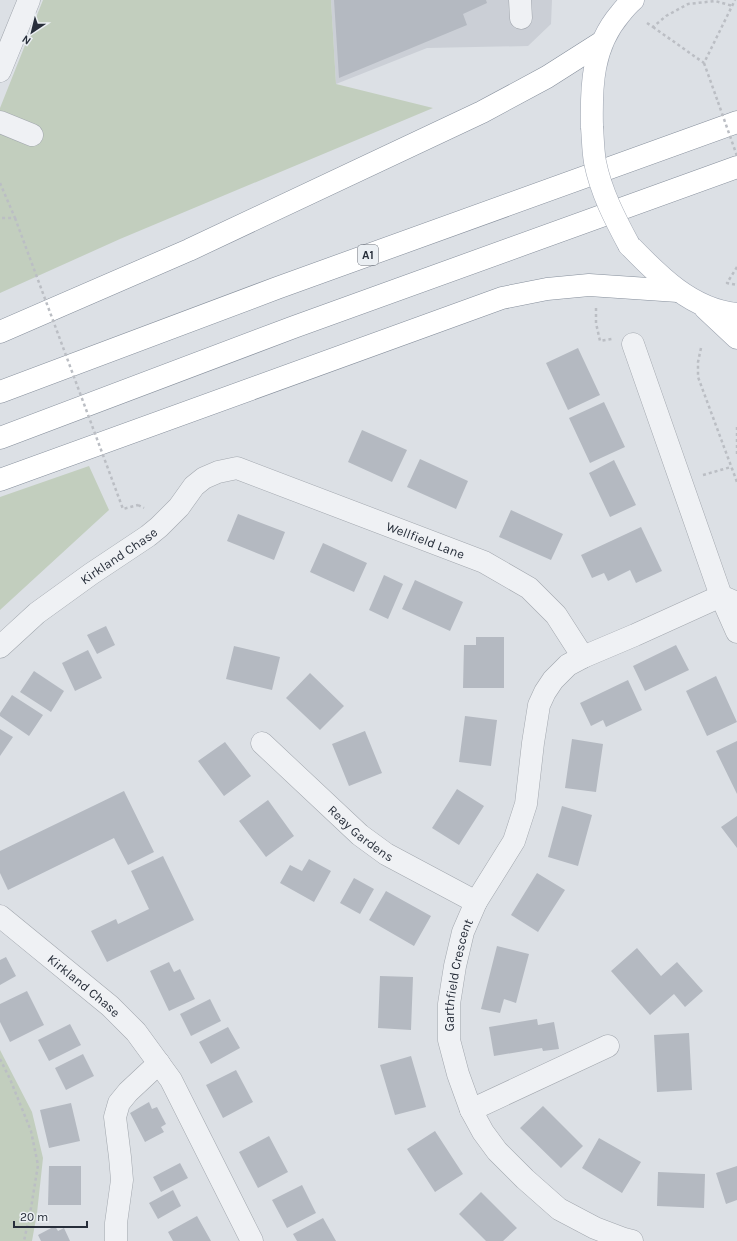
<svg xmlns="http://www.w3.org/2000/svg" width="737" height="1241" viewBox="0 0 737 1241" font-family="Karla,sans-serif">
  <rect width="100%" height="100%" fill="#dce0e5"/>
  <path fill="#cbcfd6" d="M331 0H552L551 24 528 46 427 48 336 84Z"/>
  <path fill="#c2cebe" d="M43 0H331L336 84 433 108 120 239 0 293V108Z
    M89 466 109 510 0 610V497Z
    M0 1050 32 1112 43 1158 37 1213 32 1241H0Z"/>
  <path fill="#b4b9c1" d="M334 0H486L487 3 463 14 467 25 339 78Z
    M578 348 600 395 568 410 546 363Z
    M604 402 625 447 590 463 569 418Z
    M362 430 407 450 392 482 348 462Z
    M420 459 468 481 456 509 407 487Z
    M614 460 636 505 610 517 589 473Z
    M511 510 563 534 551 560 499 537Z
    M238 514 285 532 274 560 227 541Z
    M641 527 662 571 636 583 630 570 608 581 604 573 592 578 581 555Z
    M323 543 367 563 354 592 310 572Z
    M384 575 403 584 388 619 369 610Z
    M415 580 463 602 450 631 402 609Z
    M106 626 115 645 97 654 87 635Z
    M476 637H504V688H463L464 645H476Z
    M676 645 689 670 645 691 633 666Z
    M234 646 280 657 272 690 226 679Z
    M88 650 102 678 75 691 62 663Z
    M34 671 64 691 51 712 20 692Z
    M310 673 344 706 320 730 286 698Z
    M716 676 737 722 707 736 686 691Z
    M628 680 642 710 606 727 603 720 591 726 580 703Z
    M12 695 43 715 29 736 0 716V713Z
    M465 716 497 720 491 766 459 762Z
    M0 729 13 737 0 756Z
    M365 731 382 773 349 786 332 744Z
    M572 739 603 744 596 792 565 788Z
    M737 741V794L716 751Z
    M225 742 251 776 224 796 198 761Z
    M457 789 484 806 459 845 432 828Z
    M124 791 154 852 128 865 114 838 8 890 0 873V851Z
    M268 800 294 836 266 857 239 821Z
    M562 806 592 815 578 866 548 857Z
    M737 816V848L721 827Z
    M163 856 194 920 107 962 91 931 116 919 118 924 149 909 131 871Z
    M309 859 331 871 314 902 280 883 290 865 302 871Z
    M537 873 565 890 538 932 511 915Z
    M354 878 374 889 360 914 340 903Z
    M386 891 431 916 414 946 369 920Z
    M497 946 529 954 516 1003 504 999 500 1013 481 1009Z
    M637 948 661 976 677 962 703 991 685 1007 674 994 650 1015 611 971Z
    M6 957 16 976 0 985V960Z
    M169 962 174 972 180 969 195 999 169 1011 150 971Z
    M380 976 413 977 411 1030 378 1028Z
    M27 991 44 1025 10 1042 0 1022V1004Z
    M210 999 221 1021 191 1036 180 1014Z
    M537 1019 538 1025 554 1022 559 1049 543 1051 542 1048 494 1056 489 1027Z
    M70 1024 81 1045 49 1061 38 1040Z
    M228 1027 240 1048 211 1064 199 1042Z
    M689 1033 692 1090 657 1092 654 1035Z
    M83 1054 94 1076 66 1090 55 1068Z
    M411 1056 426 1107 395 1115 380 1065Z
    M236 1070 253 1102 223 1118 206 1085Z
    M149 1102 152 1109 157 1107 166 1124 161 1127 164 1132 145 1142 130 1113Z
    M71 1103 80 1141 49 1148 40 1110Z
    M543 1106 583 1146 561 1168 520 1128Z
    M435 1131 463 1174 435 1192 407 1149Z
    M269 1136 288 1172 258 1188 239 1152Z
    M599 1138 641 1162 622 1193 582 1168Z
    M180 1163 188 1178 161 1192 153 1177Z
    M49 1166H81V1205H48Z
    M737 1166V1200L726 1204 716 1173Z
    M658 1172 705 1174 704 1208 657 1206Z
    M302 1185 316 1213 287 1228 272 1200Z
    M173 1190 181 1206 158 1219 149 1203Z
    M481 1192 517 1228 503 1241H486L459 1214Z
    M197 1216 211 1241H173L168 1232Z
    M323 1218 336 1241H297L293 1234Z
    M55 1226 58 1231 64 1228 70 1241H41L38 1235Z"/>
  <g fill="none" stroke-linecap="round" stroke-linejoin="round">
    <g stroke="#a2a7ae" stroke-width="23">
      <g id="minor">
        <path d="M520 0 521 18"/>
        <path d="M0 71 29 0"/>
        <path d="M0 122 32 135"/>
        <path d="M633 344 721 596 737 632"/>
        <path id="s1" d="M0 647 37 613 91 574 148 536 159 527 179 507 194 486 204 478 218 472 237 468 484 562 529 588 556 615 583 657"/>
        <path id="s2" d="M262 743 360 835 386 854 476 902"/>
        <path id="s3" d="M0 916 110 1006 136 1032 171 1080 252 1241"/>
        <path d="M471 1110 608 1046"/>
        <path d="M116 1241V1223L122 1180 120 1157 115 1117 119 1103 128 1092 159 1063"/>
        <path id="s4" d="M632 1241 624 1239 595 1228 559 1209 525 1179 497 1151 483 1132 471 1110 458 1074 449 1040V1004L455 966 463 932 476 902 514 841 526 804 533 743 539 705 545 692 553 680 568 665 583 657 635 635 721 596 737 603"/>
      </g>
    </g>
    <g stroke="#9da4b0" stroke-width="23">
      <path id="major" d="M592 127C591 86 592 47 620 14 624 9 628 4 633 0
        M629 245C659 276 692 310 737 314
        M705 308 737 338"/>
    </g>
    <g stroke="#858e9b" stroke-width="23">
      <path id="highway" d="M0 332 189 250 482 112 547 77 602 42
        M0 392 277 288 737 122
        M0 438 294 327 737 167
        M0 480 502 298 547 289 589 285 678 291"/>
    </g>
    <path stroke="#bbbec4" stroke-width="2.5" stroke-dasharray="3 3" stroke-linecap="butt" d="M647 23 653 27 666 16 688 4 715 1 733 6
      M653 27 704 63 735 0
      M704 63 718 102
      M0 183 15 218H0
      M737 267 727 283 737 285
      M596 308V323L600 341 612 339
      M701 348 698 362V377L737 482
      M737 427V454
      M703 475 731 467
      M138 505 144 508
      M0 1059 10 1079 31 1131 38 1165 31 1208 24 1241"/>
    <use href="#minor" stroke="#eff1f4" stroke-width="22"/>
    <use href="#major" stroke="#fff" stroke-width="22"/>
    <use href="#highway" stroke="#fff" stroke-width="22"/>
    <g stroke="#9da4b0" stroke-width="23" stroke-linecap="butt">
      <path id="major-bridge" d="M592 127C593 139 593 151 595 162 601 192 615 219 629 245"/>
    </g>
    <path stroke="#bbbec4" stroke-width="2.5" stroke-dasharray="3 3" stroke-linecap="butt" d="M718 102 737 156
      M15 218 123 509 138 505"/>
    <use href="#major-bridge" stroke="#fff" stroke-width="22"/>
  </g>
  <g text-anchor="middle" dominant-baseline="central" stroke-width="4" stroke-linejoin="round" paint-order="stroke">
    <rect fill="#ebeff3" stroke="#626872" stroke-width="1" x="358" y="245" width="20" height="20" rx="3"/>
    <g font-size="12" font-weight="bold" fill="#272e3a">
      <text x="368" y="255">A1</text>
    </g>
    <g font-size="13" fill="#272e3a" stroke="#ebeff3">
      <text stroke="none"><textPath href="#s1" startOffset="503">Wellfield Lane</textPath></text>
      <text stroke="none"><textPath href="#s1" startOffset="150">Kirkland Chase</textPath></text>
      <text stroke="none"><textPath href="#s2" startOffset="134">Reay Gardens</textPath></text>
      <text stroke="none"><textPath href="#s4" startOffset="353">Garthfield Crescent</textPath></text>
      <text stroke="none"><textPath href="#s3" startOffset="109">Kirkland Chase</textPath></text>
    </g>
  </g>
  <g transform="translate(32 32) rotate(215)" stroke="#ebeff3" stroke-width="3" paint-order="stroke">
  <path d="M0-3L7 15L0 10L-7 15Z" fill="#272e3a"/>
  <text y="-6" font-size="11" font-weight="bold" text-anchor="middle" fill="#272e3a">N</text>
  </g>
  <path d="M14 1221v6h73v-6" fill="none" stroke="#272e3a" stroke-width="2"/>
  <text x="20" y="1221" font-size="12" fill="#272e3a" stroke="#ebeff3" stroke-width="3" paint-order="stroke">20 m</text>
</svg>
